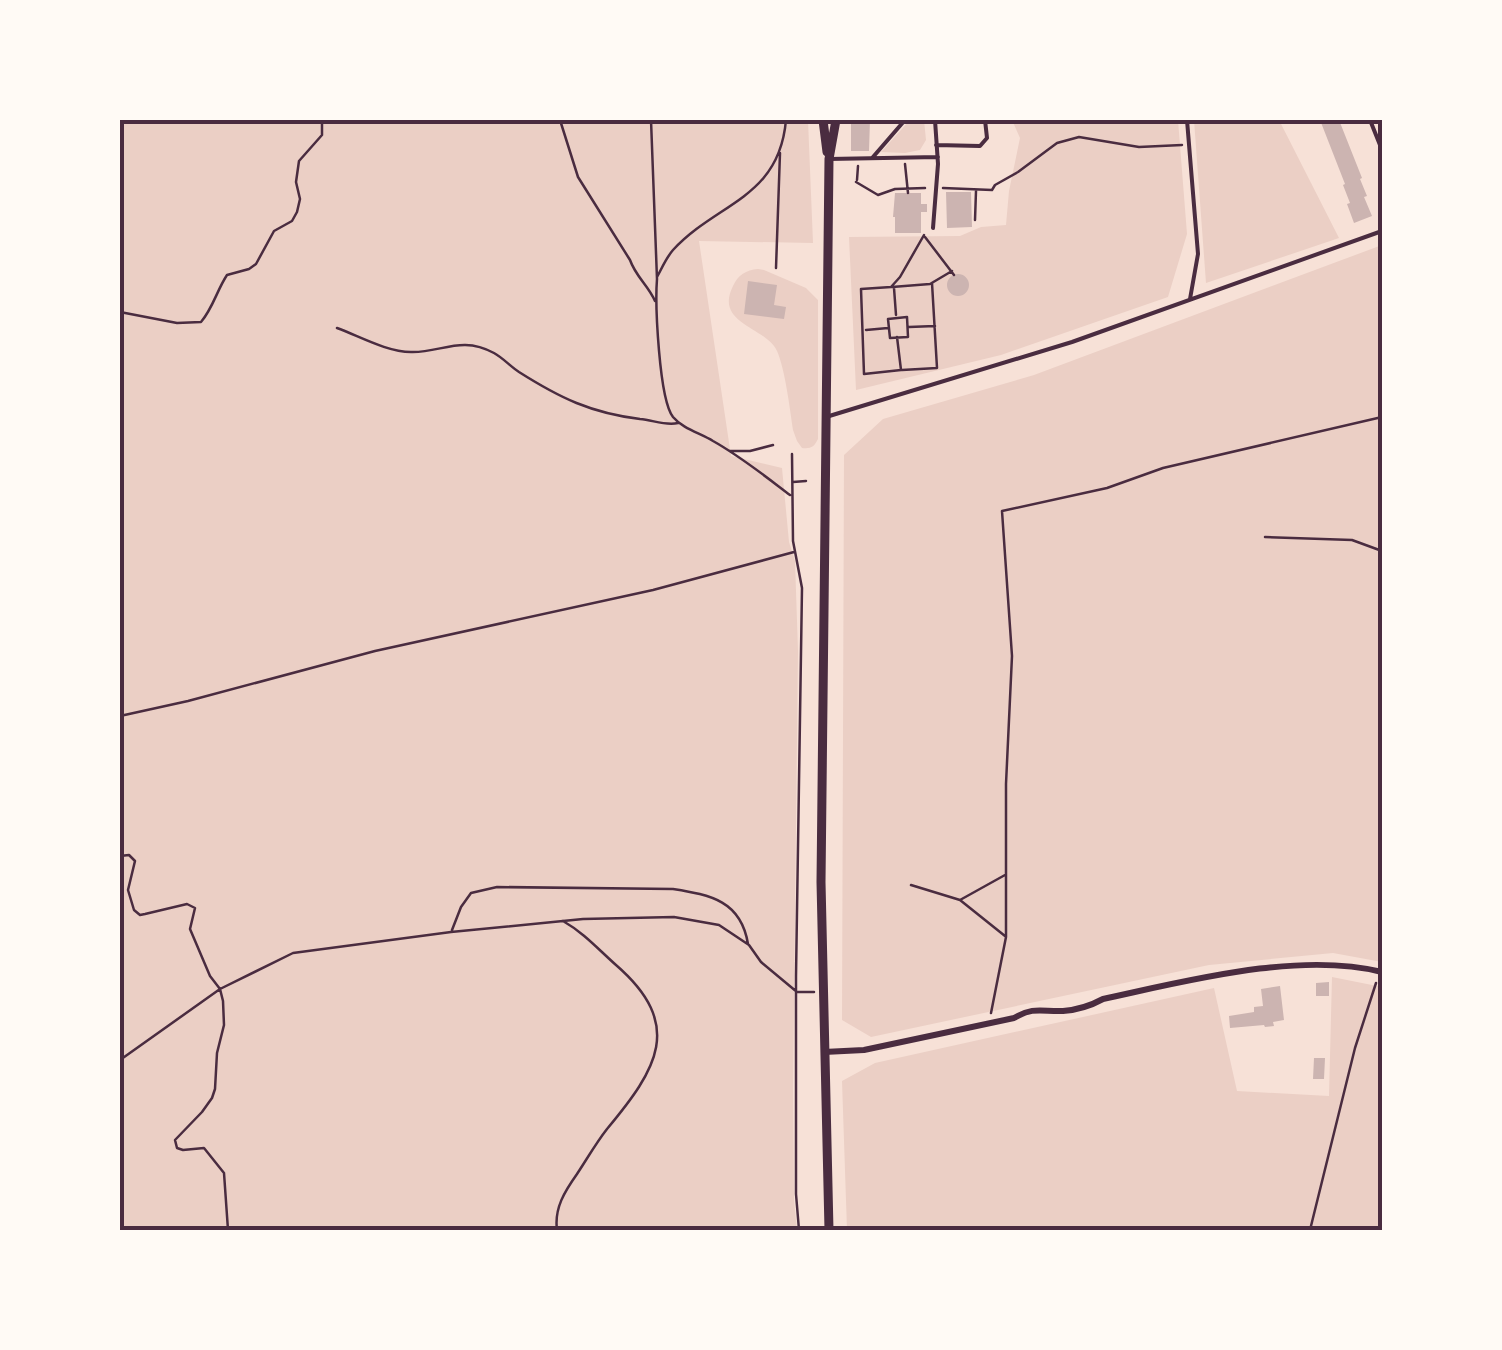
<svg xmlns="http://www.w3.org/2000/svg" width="1502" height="1350" viewBox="0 0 1502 1350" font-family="'PT Serif',serif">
  <rect width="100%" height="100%" fill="#f7e1d7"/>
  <path fill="#ebcfc5" d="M120 120H808L813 243 699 241 731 456 782 468 789 542 795 561 798 651 793 1089 794 1200 797 1230H120Z
    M910 120H924L926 140 920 150 905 153 881 152Z
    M1012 120H1178L1187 234 1168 297 1001 355 856 390 849 237 960 236 981 227 1006 225 1009 191 1020 138Z
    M1194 120H1279L1339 238 1206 283Z
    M1382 245V962L1333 953 1209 965 871 1037 842 1020 844 455 883 419 1034 375Z
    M758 269 764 270 806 288 818 300V439C814 447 811 449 802 448L797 441 793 430C790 409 785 369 777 351 765 326 714 324 733 286 738 275 746 270 758 269Z
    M1332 977 1382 987V1230H847L842 1081 875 1063 1214 988 1237 1091 1329 1096Z"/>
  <path fill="#ccb4b1" d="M851 120H870L869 151H851Z
    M1320 120H1339L1362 178 1360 179 1367 196 1364 197 1372 216 1354 223 1347 204 1350 203 1343 185 1345 184Z
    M946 192H971L972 227 947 228Z
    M895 193H921V204H927V212H921V233H895V217H893Z
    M947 285a11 11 0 1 1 22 0a11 11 0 1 1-22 0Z
    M748 281 777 285 774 305 786 307 784 319 744 314Z
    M1329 982V996H1316V983Z
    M1280 986 1284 1020 1273 1022 1274 1026 1265 1027 1264 1025 1230 1028 1229 1016 1254 1012V1007L1263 1006 1261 989Z
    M1314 1058H1325L1324 1079H1313Z"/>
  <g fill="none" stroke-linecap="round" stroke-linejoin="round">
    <path stroke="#4a2c40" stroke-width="2.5" d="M560 120 578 177 630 260C636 277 648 285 655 301
      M651 120 657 279C655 304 659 399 673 417 683 429 700 433 713 441 740 456 765 476 790 495
      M905 164 908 193
      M857 180 858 166
      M856 182 878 195 895 189 925 188
      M943 188 992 190 995 185 1018 172 1057 143 1079 137 1139 147 1182 145
      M975 220 976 191
      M925 237 954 275
      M776 268 780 153
      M657 277C662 268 666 258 673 250 717 202 779 199 786 120
      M892 287 930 284 952 271
      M894 288 896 315
      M120 312 177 323 201 322C213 308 217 290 227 275L249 269 256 264 274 231 292 221 297 212 300 199 296 182 299 161 322 135V120
      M907 317 908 337 890 338 888 319Z
      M909 327 935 326
      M337 328C359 336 387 352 411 352 441 353 461 335 494 353 503 358 510 366 519 372 560 398 591 413 640 419 653 420 665 426 678 423
      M866 330 888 328
      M897 337 901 370 864 374 861 289 891 287 900 277 924 235
      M902 370 937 368 932 283
      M730 451H750L773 445
      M792 454 793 541 802 588 796 976V1194L799 1230
      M793 482 806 481
      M1265 537 1352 540 1382 551
      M120 716 188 701 375 651 653 590 794 552
      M120 856 129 855 135 861 128 890 134 910 140 915 145 914 187 904 195 908 190 929 210 976 220 989 223 1001 224 1025 217 1053 215 1089 212 1098 202 1112 175 1140 177 1148 183 1150 204 1148 224 1173 228 1230
      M911 885 960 900 1005 936
      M960 900 1005 875
      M452 930 461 907 471 893 497 887 673 889C711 895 741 901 748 944
      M991 1013 1006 937V784L1012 656 1002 511 1107 488 1163 468 1382 417
      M120 1060 220 989 293 953 451 932 583 919 674 917 719 925 749 945 761 962 797 992H814
      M557 1230C554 1208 565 1191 577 1174 587 1159 596 1143 607 1129 657 1069 685 1025 616 965 598 949 584 933 563 921
      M1310 1230 1355 1048 1376 983"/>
    <path stroke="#4a2c40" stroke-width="4" d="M1187 120 1198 254 1190 299
      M1370 120 1382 150
      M936 145 980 146 987 138 985 120
      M873 157 905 120
      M829 159 938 157
      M933 228 938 164 935 120
      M826 417 1072 342 1382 231"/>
    <path stroke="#4a2c40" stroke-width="6" d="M824 1052 864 1050 1014 1018C1034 1006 1043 1012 1063 1011 1076 1010 1092 1005 1103 999 1187 981 1298 951 1382 972"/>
    <path stroke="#4a2c40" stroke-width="9" d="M823 120 827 152
      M829 1230 821 882 829 159 836 120"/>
  </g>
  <rect width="1502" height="1350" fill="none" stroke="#fffaf5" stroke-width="245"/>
  <rect x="122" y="122" width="1258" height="1106" fill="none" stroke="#4a2c40" stroke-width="4"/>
</svg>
